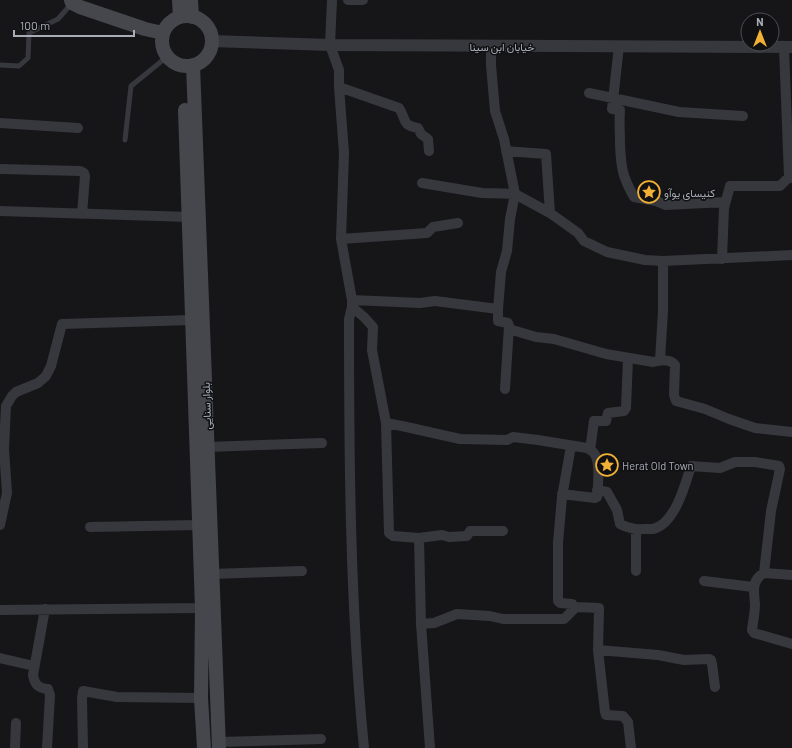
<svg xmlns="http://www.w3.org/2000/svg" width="792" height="748" viewBox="0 0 792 748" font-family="Barlow,Vazirmatn,sans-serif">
  <rect width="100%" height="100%" fill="#161618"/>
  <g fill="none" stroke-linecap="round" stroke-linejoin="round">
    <path stroke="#37383d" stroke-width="5" d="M0 65 19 66 28 58 29 33 58 19 72 3
      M125 140 131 86 168 56"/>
    <path stroke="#37383d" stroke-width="10" d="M332 0 330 45 339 70V87L344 153 341 239 352 300V307L364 317 373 327 372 350 386 423 389 533 393 536 419 538 421 624 430 748
      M348 0H363
      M491 46V65L495 111 504 139 515 194 510 219 507 251 501 272 498 309
      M619 46 612 109 620 110C619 121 620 132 620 144 621 167 622 176 634 197L656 201 666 205 725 202
      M784 48 789 177 792 178
      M339 87 399 108C407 120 401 125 418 128L421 134 428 139 429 151
      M589 93 679 112 743 116
      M0 123 78 128
      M506 151 546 154 550 213
      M0 169 80 171 84 173 85 176 82 214
      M422 183 482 193 515 194 550 213 578 233 584 241 607 252 645 260 663 261 792 255
      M0 211 189 217
      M341 239 427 233 433 227 458 223
      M722 259 724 208 730 186H780L789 177
      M352 300 420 303 435 301 498 309V321L508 323 509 326 505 389
      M352 307 349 319C349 462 350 605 364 748
      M509 329 536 337 554 339 606 354 653 362C660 360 670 359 675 365L674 395 676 401 705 409 729 419 755 428 792 432
      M660 360 663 311V261
      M386 423 402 426 460 439 507 440 513 437 538 440 587 448C589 449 591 450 593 452 601 459 598 486 597 497L595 498 562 494
      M571 446 562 497 558 543V601L560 603 572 604V610
      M207 447 322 443
      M590 450 594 421H606L608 413 624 411 626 408 628 358
      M597 490 607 492 617 510 620 524C628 528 635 530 644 529 647 529 650 529 653 529 675 524 685 485 691 466L720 468 735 462H755L779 466 780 469 771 511 764 573 792 575
      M0 525 7 493 4 449 6 406 12 396 16 392 38 383 46 376 51 366 62 324 192 320
      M90 527 199 525
      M636 530V571
      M419 538 442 535 449 537 467 536 470 531H503
      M764 573C751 580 754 592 755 604 755 613 753 621 752 630L754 633 792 644
      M212 574 302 571
      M704 581 753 587
      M45 609 33 675C35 685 38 688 48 689L50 695 47 748
      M0 610 202 608 208 605
      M421 624 434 623 457 614 490 616 503 619H564L576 607 599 608 598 650 605 712 606 715 623 716 628 722 631 748
      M598 650 658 655 684 660 709 659 711 660 712 664 715 687
      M0 658 34 666
      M219 742 321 739
      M15 748 16 723
      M83 748 82 699 83 691 117 697 201 698"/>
    <path stroke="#37383d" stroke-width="12" d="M212 41 330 45 792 47"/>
    <path stroke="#45474d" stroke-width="14" d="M71 0 72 3 80 7 145 29 163 33
      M179 0 180 17
      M191 0 192 17
      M162 41a25 25 0 1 1 50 0a25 25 0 1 1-50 0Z
      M193 65 219 748
      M185 110 202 608 201 698 204 748"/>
  </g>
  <defs>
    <g id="sight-ring" transform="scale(1.15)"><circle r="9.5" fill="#111113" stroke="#f2b134" stroke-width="1.5"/><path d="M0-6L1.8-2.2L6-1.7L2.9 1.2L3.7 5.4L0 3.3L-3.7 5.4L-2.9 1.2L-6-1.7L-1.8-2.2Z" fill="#f2b134"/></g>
  </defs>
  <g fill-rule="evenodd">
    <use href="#sight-ring" x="649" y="192"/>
    <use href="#sight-ring" x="607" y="465"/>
  </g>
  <g text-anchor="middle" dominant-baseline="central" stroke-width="3" stroke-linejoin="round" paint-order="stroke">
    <g font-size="11" fill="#a8adb8" stroke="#111113">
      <text x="502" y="46">خیابان ابن سینا</text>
      <text transform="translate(206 406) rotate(-92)">بلوار سنایی</text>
    </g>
    <g font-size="11" fill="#a8adb8" stroke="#111113" text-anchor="start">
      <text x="664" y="192">کنیسای یوآو</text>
      <text x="622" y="465">Herat Old Town</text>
    </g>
  </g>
  <g transform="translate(760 32)"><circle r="19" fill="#111113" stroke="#4d4f55"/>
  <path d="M0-3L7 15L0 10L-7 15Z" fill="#f2b134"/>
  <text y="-6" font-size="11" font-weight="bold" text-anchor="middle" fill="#a8adb8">N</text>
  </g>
  <path d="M14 30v6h120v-6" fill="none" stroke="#a8adb8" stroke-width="2"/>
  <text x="20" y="30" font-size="12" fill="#a8adb8" stroke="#111113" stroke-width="3" paint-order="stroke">100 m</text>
</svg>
